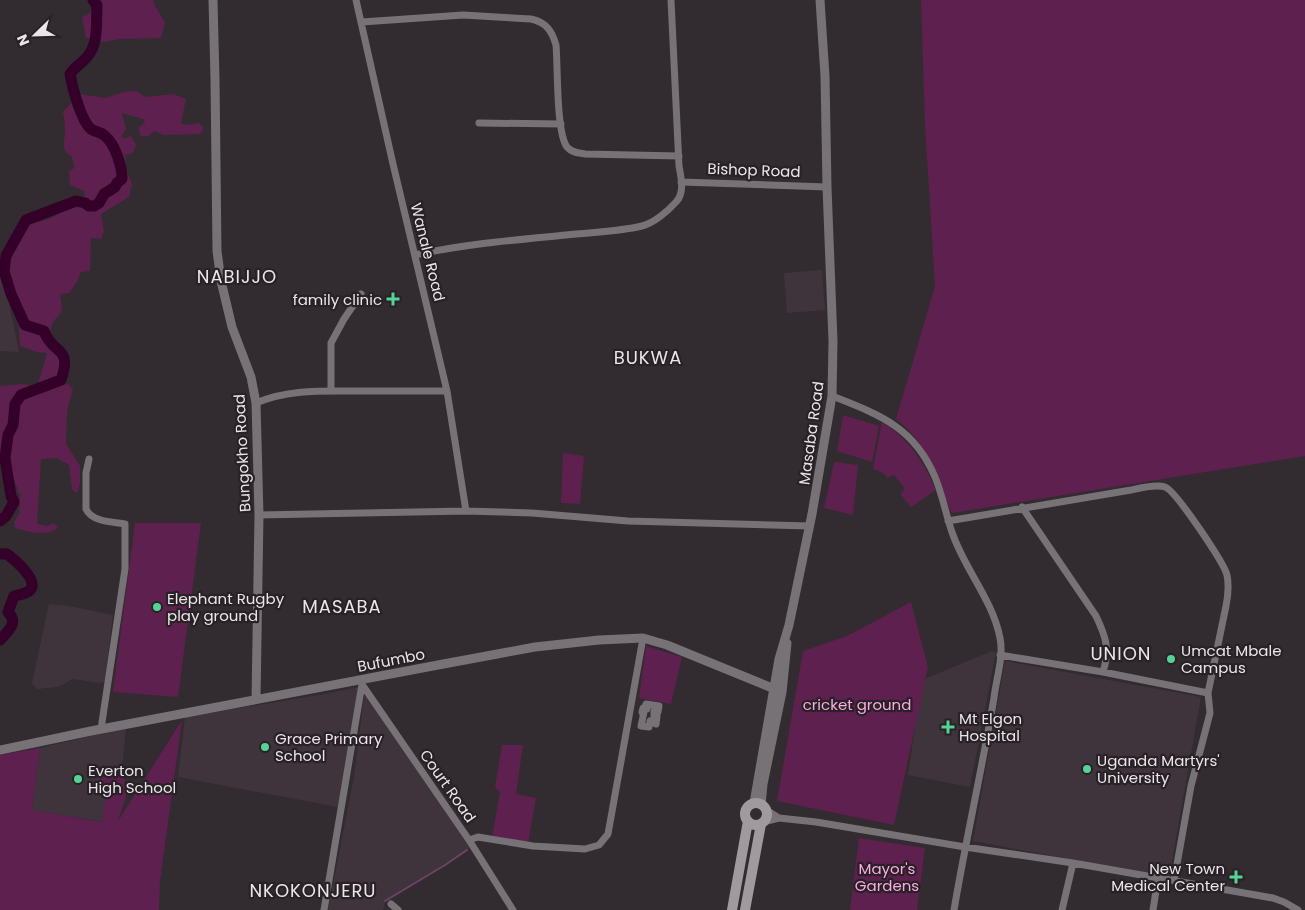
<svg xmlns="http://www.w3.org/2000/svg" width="1305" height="910" viewBox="0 0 1305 910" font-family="Poppins,sans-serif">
  <rect width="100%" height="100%" fill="#322b30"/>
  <path fill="#40343c" d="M0 254 3 257V263L6 288 19 352 0 351Z
    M822 270 825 310 787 313 784 273Z
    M49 604 69 606 113 615 105 682 100 683 73 679 58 687 37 689 32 683Z
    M992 651 996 652 970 787 908 775 922 680Z
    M1005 661 1201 697 1169 878 973 841Z
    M359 687 338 807 178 777 185 717 325 694Z
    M367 694 470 848 385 902 383 910H328L354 777 364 697Z
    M126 728 116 824 32 810 40 748Z"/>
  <path fill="#5e204e" d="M92 0H153L155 6 165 22 161 38 120 39 104 42 86 38 82 17 89 14 93 7Z
    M921 0H1305V456L952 513 949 508C938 475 925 441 896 419L935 286 925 125Z
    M136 91 146 97 174 94 186 99 181 123 186 125 199 123 204 128 200 134 164 135 154 131 149 136H141L138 129 145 122 143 119 122 113 126 129 121 137 124 138 131 136 136 145 133 153 125 155 126 169 132 184 129 197 101 214 104 231 101 239 91 238 90 271 81 272 77 282 69 293 60 294 62 307 61 313C53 320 49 328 50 338 66 351 69 356 67 376L58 379 48 388 68 384 73 389 67 411 66 444 80 466V483L78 492H74L72 489 69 465 57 458 41 459 37 524 48 526 54 523 58 528C45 537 30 532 15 528L14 522 19 514 20 495 11 473 0 459V386L21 384 37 387 47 353 37 352 20 346 17 298 3 293V263L11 239 24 226 49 219 85 200 84 191 70 185 69 171 74 168 72 157C58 148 66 141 65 128 65 123 64 117 63 112L80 94 105 98 124 92Z
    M843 415 879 426 872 462 837 451Z
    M882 422C909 439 924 462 936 490L911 507 900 494 905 489 894 475 888 478 883 473 873 469Z
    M563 453 584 456 580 504 561 503Z
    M834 462 858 465 853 515 824 508Z
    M135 523H201L178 697 113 692Z
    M911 602 928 667 894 825 777 801 803 651 847 636Z
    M646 646 682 657 671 704 639 698Z
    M182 720 160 881 159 910H0V755L40 748 32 810 102 822 107 790 100 779 103 774 107 775 110 772V768L116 766 125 768 124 777 126 797 118 821Z
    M502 745H523L516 794 536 798 528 844 492 837 500 792 495 787Z
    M859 838 925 848 917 910H850Z"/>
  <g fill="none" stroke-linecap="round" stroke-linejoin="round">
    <path stroke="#6b4563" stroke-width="2" d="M385 901 445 865 467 850"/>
    <path stroke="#340029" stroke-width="11" d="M0 521 6 516 14 502 11 496 5 458 8 435 13 425 15 404 21 395 61 380C73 345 52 355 44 331L25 325 11 294 4 271 6 256 26 220 76 201 85 203 89 206H94L99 203 104 194 115 187 117 183 122 179C122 166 115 144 105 136 101 132 95 132 91 129 81 121 72 86 70 74 75 67 82 63 87 57 99 44 96 22 97 5L93 0
      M0 554H7C15 560 41 582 29 591 25 594 18 595 14 596L8 612C19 623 8 631 0 640"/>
    <path stroke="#767275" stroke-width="7" d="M356 0 393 164 447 391 466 511
      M362 22 463 15 531 19C546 22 552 31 556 45 558 67 556 132 567 147 572 153 579 153 585 154L679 156
      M479 123 561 124
      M681 182 827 187
      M415 255C465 244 515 240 566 235 591 232 617 232 642 226 654 223 668 211 676 202 685 193 681 177 679 166L671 0
      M331 391V343L344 319 361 294
      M832 396C880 415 914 427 935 477 943 496 946 516 953 535 966 571 993 601 1000 638 1004 657 996 679 994 698 982 769 966 839 954 910
      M256 403C289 389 323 391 358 391 388 391 417 391 447 391
      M89 459 86 473V509C92 522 113 522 125 524V569L101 729
      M1022 507 1096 616C1106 637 1110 649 1103 672
      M259 515 466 511 532 513 628 521 810 526
      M948 521 1131 490C1140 488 1156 484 1165 487 1176 491 1224 563 1227 575 1229 585 1228 596 1226 606L1208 693
      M1000 655 1103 672 1208 693 1210 713 1191 786 1174 881
      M359 680 469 840 513 910
      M659 706 658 712 654 711V716H657L656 724 650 721 649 727 641 726 644 712H642L643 708 647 709 645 707 646 704 659 706
      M766 810 779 818
      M763 822 779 818 816 822 965 847 1073 863 1273 898 1284 902 1298 910
      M469 840 478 837 533 846 585 849 599 845 608 834 643 638
      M391 904 398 910
      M324 910 362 684
      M1062 910 1073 863
      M1153 910 1158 878"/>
    <path stroke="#767275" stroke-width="9" d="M213 0 215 79 217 251 221 281 232 327 251 377 256 403 259 515 256 699
      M0 750 91 731 438 665 535 647 599 640 643 638 667 645 782 692
      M754 803 779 659 789 625 812 514 832 396 833 341 827 187 825 76 820 0
      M761 805 763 784 782 692 787 643"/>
    <path stroke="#a0999d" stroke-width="10" d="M745 814a11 11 0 1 1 22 0a11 11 0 1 1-22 0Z
      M732 910 748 821
      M745 910 761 824"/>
  </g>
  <g fill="#55d395" stroke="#282126" stroke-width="2">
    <path d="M390.5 291.5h5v5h5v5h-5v5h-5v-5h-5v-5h5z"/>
    <circle cx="157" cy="607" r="5"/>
    <circle cx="1171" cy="659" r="5"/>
    <path d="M945.5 719.5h5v5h5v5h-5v5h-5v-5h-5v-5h5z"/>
    <circle cx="265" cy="747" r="5"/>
    <circle cx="1087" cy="769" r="5"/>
    <circle cx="78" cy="779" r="5"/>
    <path d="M1233.5 869.5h5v5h5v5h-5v5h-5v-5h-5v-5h5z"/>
  </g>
  <g text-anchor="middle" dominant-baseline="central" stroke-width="4.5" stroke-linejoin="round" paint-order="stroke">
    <g font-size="15" fill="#ebe5e9" stroke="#282126">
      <text transform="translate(754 170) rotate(2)">Bishop Road</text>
      <text transform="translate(428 252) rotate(76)">Wanale Road</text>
      <text transform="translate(811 433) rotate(-82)">Masaba Road</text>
      <text transform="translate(242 453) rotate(-93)">Bungokho Road</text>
      <text transform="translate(391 660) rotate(-11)">Bufumbo</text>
      <text transform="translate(448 786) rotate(55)">Court Road</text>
    </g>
    <g font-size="15" fill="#ebe5e9" stroke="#282126" text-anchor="start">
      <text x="382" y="299" text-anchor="end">family clinic</text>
      <text x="167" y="598">Elephant Rugby<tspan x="167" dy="17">play ground</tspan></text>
      <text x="1181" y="650">Umcat Mbale<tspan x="1181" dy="17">Campus</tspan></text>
      <text x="959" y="718">Mt Elgon<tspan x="959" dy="17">Hospital</tspan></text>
      <text x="275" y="738">Grace Primary<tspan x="275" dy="17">School</tspan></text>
      <text x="1097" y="760">Uganda Martyrs'<tspan x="1097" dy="17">University</tspan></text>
      <text x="88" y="770">Everton<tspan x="88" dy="17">High School</tspan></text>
      <text x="1225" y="868" text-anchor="end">New Town<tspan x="1225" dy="17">Medical Center</tspan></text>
    </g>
    <g font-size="15" fill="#fdaae3" stroke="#282126">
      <text x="857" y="704">cricket ground</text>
      <text x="887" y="868">Mayor's<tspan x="887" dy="17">Gardens</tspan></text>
    </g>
    <g font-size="18" letter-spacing="1" fill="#ebe5e9" stroke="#282126">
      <text x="237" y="276">NABIJJO</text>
      <text x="648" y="357">BUKWA</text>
      <text x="342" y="606">MASABA</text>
      <text x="1121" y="653">UNION</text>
      <text x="313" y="890">NKOKONJERU</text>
    </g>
  </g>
  <g transform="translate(35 35) rotate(247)" stroke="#282126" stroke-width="4" paint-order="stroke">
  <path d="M0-4L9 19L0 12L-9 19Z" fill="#ebe5e9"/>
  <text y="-8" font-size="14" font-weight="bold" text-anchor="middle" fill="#ebe5e9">N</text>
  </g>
</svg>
